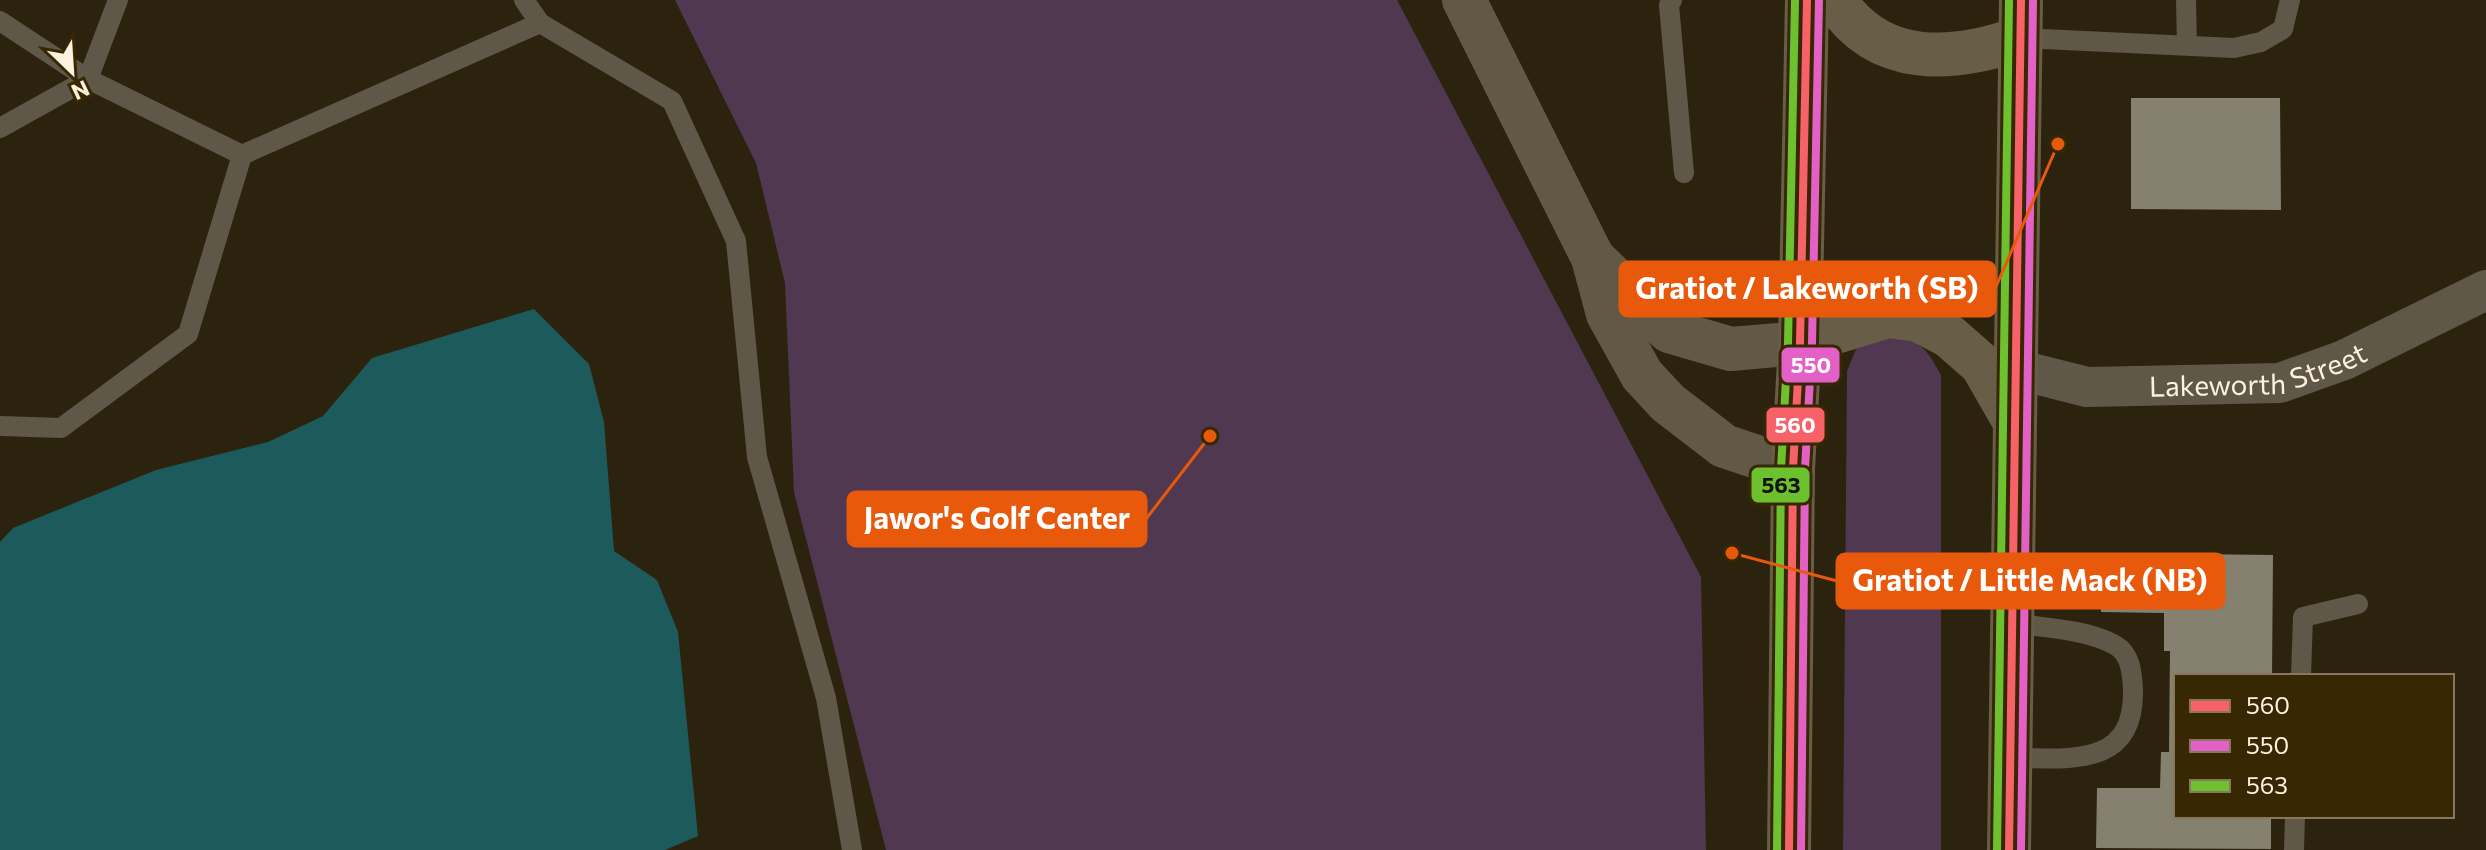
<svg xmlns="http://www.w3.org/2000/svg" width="2486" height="850" viewBox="0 0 2486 850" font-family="Commissioner,sans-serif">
  <rect width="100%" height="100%" fill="#2c230f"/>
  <path fill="#4f3850" d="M675 0H1397L1701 577 1706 850H886L794 492 785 283 756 163Z
    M1881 336C1918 338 1924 344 1941 375V850H1843L1847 371 1856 349Z"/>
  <path fill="#1d5a5c" d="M534 309 589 364 604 422 614 551 657 580 678 632 698 836 665 850H0V542L13 528 156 470 268 442 323 416 372 358Z"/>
  <path fill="#85806f" d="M2131 98H2280L2281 210 2131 209Z
    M2102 553 2273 555 2272 676H2176V816H2271V849L2096 848 2097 788H2160L2161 752H2169L2170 651H2164V613L2101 612Z"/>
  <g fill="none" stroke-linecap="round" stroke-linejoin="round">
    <path stroke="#5f5748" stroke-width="20" d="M524 0 540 23
      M1672 0 1669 5 1684 173
      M2186 0 2187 46
      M0 21 88 79 118 0
      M2021 38 2234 48 2261 42 2283 29 2290 0
      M0 128 88 79 242 155
      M0 426 61 428 188 334 242 155 540 23 672 101 736 241 757 457 826 698 852 850
      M2301 676 2303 617 2358 604
      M2010 758C2069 758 2135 769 2133 689 2132 673 2131 654 2115 645 2086 629 2045 628 2012 623
      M2294 850 2295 816"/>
    <path stroke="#5f5748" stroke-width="40" id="s1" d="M2016 369 2087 387 2280 383 2344 360 2486 290"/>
    <path stroke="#615845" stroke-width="44" d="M1464 0 1593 258 1608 314 1642 375 1668 403 1724 446 1793 469
      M1593 258 1669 331 1731 349 1800 343"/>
    <path stroke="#685d47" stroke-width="44" d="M1835 0C1879 68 1953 62 2021 38
      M1800 343 1888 316 1918 320 1949 336 1982 365 2013 419
      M1789 850 1793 469 1800 343 1807 0
      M2009 850 2021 0"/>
    <g stroke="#382703" stroke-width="14">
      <path id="bus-1" d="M1789 850 1793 469 1800 343 1807 0
        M2009 850 2021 0"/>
    </g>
    <g stroke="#382703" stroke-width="14">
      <path id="bus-2" d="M1801 850 1805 469 1812 343 1819 0
        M2021 850 2033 0"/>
    </g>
    <g stroke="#382703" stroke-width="14">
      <path id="bus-3" d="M1777 850 1781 469 1788 343 1795 0
        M1997 850 2009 0"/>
    </g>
    <use href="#bus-1" stroke="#f76168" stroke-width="8"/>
    <use href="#bus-2" stroke="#e361c6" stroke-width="8"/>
    <use href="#bus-3" stroke="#6dc02e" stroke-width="8"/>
  </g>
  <g text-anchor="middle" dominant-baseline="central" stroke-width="8" stroke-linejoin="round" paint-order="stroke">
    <g font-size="28" fill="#fdf2df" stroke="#382703">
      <text stroke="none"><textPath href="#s1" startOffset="246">Lakeworth Street</textPath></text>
    </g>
  </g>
  <path fill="none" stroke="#e8590c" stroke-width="3" d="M2058 144L1995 289M1210 436L1146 519M1732 553L1837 581"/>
  <g fill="#e8590c" stroke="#382703" stroke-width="3">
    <circle cx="2058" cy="144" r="8"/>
    <circle cx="1210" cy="436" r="8"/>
    <circle cx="1732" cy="553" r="8"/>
  </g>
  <g fill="#e8590c" stroke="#e8590c" stroke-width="3">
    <rect x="1620" y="262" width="375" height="54" rx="8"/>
    <rect x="848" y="492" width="298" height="54" rx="8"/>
    <rect x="1837" y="554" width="387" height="54" rx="8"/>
  </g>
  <g font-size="30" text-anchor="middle" font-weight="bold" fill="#fff">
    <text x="1807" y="299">Gratiot / Lakeworth (SB)</text>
    <text x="997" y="529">Jawor's Golf Center</text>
    <text x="2030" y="591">Gratiot / Little Mack (NB)</text>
  </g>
  <g stroke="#382703" stroke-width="3">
    <rect x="1780" y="346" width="61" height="38" rx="8" fill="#e361c6"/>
    <rect x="1765" y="406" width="61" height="38" rx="8" fill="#f76168"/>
    <rect x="1750" y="466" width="61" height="38" rx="8" fill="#6dc02e"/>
  </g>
  <g font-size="22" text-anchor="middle" font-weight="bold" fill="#fff">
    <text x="1811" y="373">550</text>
    <text x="1795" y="433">560</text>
  </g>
  <g font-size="22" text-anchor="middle" font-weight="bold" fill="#111">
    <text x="1781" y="493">563</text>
  </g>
  <rect x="2174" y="674" width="280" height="144" fill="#382703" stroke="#87785b" stroke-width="2"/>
  <rect x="2190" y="700" width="40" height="12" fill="#f76168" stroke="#87785b" stroke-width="2"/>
  <text x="2246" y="714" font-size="24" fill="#fdf2df">560</text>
  <rect x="2190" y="740" width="40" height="12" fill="#e361c6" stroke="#87785b" stroke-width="2"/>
  <text x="2246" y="754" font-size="24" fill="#fdf2df">550</text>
  <rect x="2190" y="780" width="40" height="12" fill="#6dc02e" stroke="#87785b" stroke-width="2"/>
  <text x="2246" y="794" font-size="24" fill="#fdf2df">563</text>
  <g transform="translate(72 72) rotate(155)" stroke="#382703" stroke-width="6" paint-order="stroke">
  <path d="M0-6L14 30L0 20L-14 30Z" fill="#fdf2df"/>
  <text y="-12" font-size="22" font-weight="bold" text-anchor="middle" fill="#fdf2df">N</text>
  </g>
</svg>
